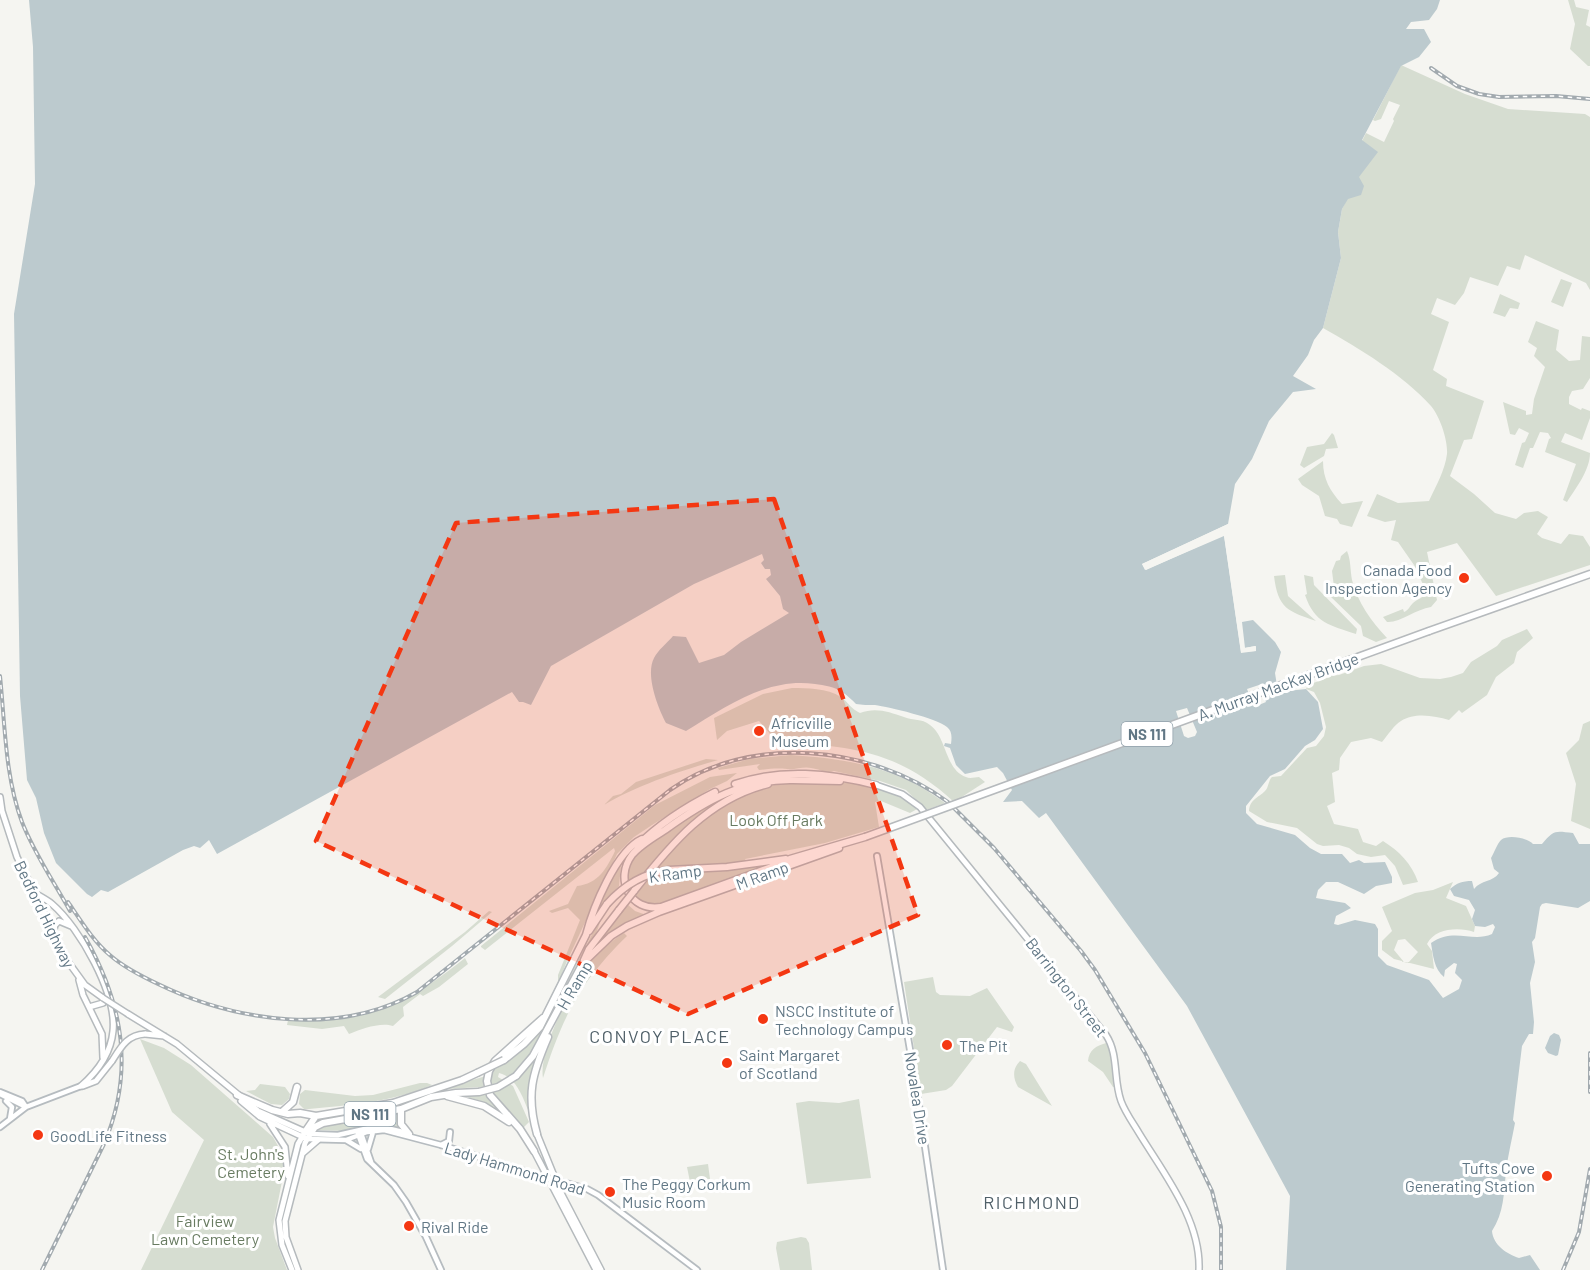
<svg xmlns="http://www.w3.org/2000/svg" width="1590" height="1270" viewBox="0 0 1590 1270" font-family="Barlow,sans-serif">
  <rect width="100%" height="100%" fill="#f5f5f1"/>
  <path fill="#d6ddd1" fill-rule="evenodd" d="M1568 0H1574L1576 7 1589 10 1586 25 1590 27V66H1588L1570 49 1575 24Z
    M1401 65 1465 94 1508 109 1585 114 1590 117V290L1586 283 1525 255 1520 270 1507 266 1498 286 1470 277 1464 293 1455 305 1437 298 1431 314 1449 322 1433 370 1447 379 1446 386 1484 401 1472 439 1464 440 1450 476 1474 494 1495 513 1516 519 1524 513 1538 511 1548 517 1537 534 1542 538 1561 544 1569 534 1583 536 1590 547V565L1496 596 1457 543 1427 552 1437 600 1431 607C1416 609 1400 623 1387 622L1383 617 1403 609 1404 612C1409 610 1409 607 1413 603 1417 599 1423 598 1427 593L1414 565 1398 542 1391 540 1396 520 1385 522 1367 516 1377 494 1398 503 1429 501C1436 486 1445 470 1447 454 1448 440 1440 417 1431 406 1402 374 1360 349 1323 328L1341 258 1338 232 1342 209 1358 177 1377 152 1362 141 1366 133 1384 142 1394 121 1393 119 1400 105 1389 101 1381 119 1375 121 1373 120Z
    M1561 279 1572 283 1563 307 1551 302Z
    M1500 294 1520 303 1518 309 1510 308 1505 317 1493 313Z
    M1536 321 1559 330 1556 350 1569 361 1580 360 1582 336 1590 337V378L1583 389 1572 391 1569 397V404L1581 410 1582 408 1590 411V418L1582 440 1565 433 1561 442 1590 453C1590 470 1576 488 1567 502L1563 500 1576 464 1545 452 1549 439 1551 438 1548 433 1540 432 1533 448H1530L1523 468 1515 465 1522 443 1525 442 1529 433 1519 428 1515 435 1510 434 1503 402 1526 411V415L1532 414 1534 399 1545 367 1534 356 1537 348 1528 342Z
    M1332 433 1334 435 1338 448 1326 449 1324 456 1304 468 1300 465 1307 447 1324 444Z
    M1323 461C1323 479 1330 491 1342 504L1363 501 1352 527 1340 524 1337 519 1325 516 1319 496 1302 485 1298 479Z
    M1347 551C1351 560 1350 570 1352 580 1358 603 1371 621 1387 638L1376 642 1363 636 1361 626 1330 596 1335 595 1332 571 1336 561 1340 560 1341 556Z
    M1285 575 1288 596 1316 621C1288 611 1278 609 1274 576Z
    M1304 575 1313 577 1314 585 1357 629 1356 634C1330 625 1315 624 1305 595L1307 594Z
    M1527 629 1533 638 1517 652 1514 663 1496 677 1487 695 1462 713 1459 710 1449 720C1435 716 1415 712 1401 721 1394 725 1388 735 1382 742L1371 738 1351 742 1340 758 1339 770 1332 773 1335 802 1327 806 1334 824 1358 829 1363 842 1376 846 1383 841C1399 851 1412 864 1418 882L1403 885 1395 866 1385 855 1371 857 1357 854 1349 848 1339 845 1323 846 1317 844 1297 828 1267 822 1249 811C1250 799 1258 798 1265 791 1269 787 1268 781 1272 777L1281 776 1307 748 1316 746 1324 736 1326 727 1320 703 1314 692 1306 689 1308 685 1327 678 1328 676 1339 675 1364 666 1381 664 1420 678 1440 679 1451 677 1463 673 1471 662 1497 646 1502 640Z
    M792 688C807 688 827 688 841 697 848 702 851 709 860 713 876 707 889 712 904 717 914 721 921 718 930 725 947 737 945 770 966 777 970 779 975 777 979 777L985 782 954 802C899 751 850 745 778 743L759 721 727 731 717 740 714 718 763 694Z
    M1590 721V829L1571 821 1576 784 1566 753 1579 740 1583 724Z
    M791 755C849 759 897 767 945 803L926 810 906 790 880 781 834 771C826 774 820 769 811 768 804 766 795 770 787 769 777 768 769 769 759 770L757 767 760 764 719 770 718 768 749 759Z
    M706 759 718 760C683 770 635 786 604 805L613 796 621 794 636 782Z
    M737 773 727 781 710 789 652 825 634 837 617 854 567 961 558 984V975L580 920 568 908 552 913 549 911 568 904 577 886C598 884 607 868 615 851L614 848 485 950 481 947V946L655 805 710 777Z
    M800 782C827 782 877 781 900 793 907 797 913 803 919 808L910 813 881 801 875 802 879 827 825 843 745 859 747 862 661 868V875L703 870 746 868 780 862 713 885 656 908 632 898 673 848 713 809 759 787Z
    M747 787C732 794 718 800 705 810 675 831 652 865 629 893L625 878 628 864 638 852 698 809Z
    M628 852 621 865 619 886 606 901 588 930 619 865Z
    M1453 882 1446 898 1466 906 1475 926 1474 932C1459 927 1435 928 1427 944L1432 951 1434 969 1394 959 1382 950V941L1392 931 1382 907 1415 893 1433 890ZM1405 939 1418 952 1408 963 1404 962 1394 950 1398 940Z
    M626 903 635 911 649 916C626 923 609 933 591 951Z
    M489 911 492 912 452 946 385 999 378 997 465 932Z
    M603 913 596 934 578 963 535 1048 517 1077 529 1066 544 1041 530 1083 529 1112C522 1096 517 1078 499 1073L498 1077 513 1086 529 1122 522 1129 491 1093 488 1081 492 1068C516 1053 537 1034 553 1010Z
    M624 933 627 936C580 982 563 1016 543 1078 538 1050 572 986 589 964 599 951 611 941 624 933Z
    M465 958 468 964 439 987 423 996 420 994 403 1007 404 1016 393 1026C380 1022 362 1029 349 1034L344 1026 322 1029 287 1025 288 1020C366 1024 405 1006 465 958Z
    M933 977 936 992 940 995 970 996 987 988 1014 1027 1012 1032 997 1027 952 1086 946 1090 921 1094 904 982Z
    M140 1039 164 1048 191 1065 273 1137 282 1153 284 1171 273 1227 275 1238 287 1270H141L204 1140 172 1112Z
    M1106 1043 1110 1050 1115 1087H1113L1103 1072 1088 1061C1089 1050 1096 1046 1106 1043Z
    M1020 1061 1026 1064 1052 1106 1018 1087C1013 1078 1012 1069 1020 1061Z
    M486 1076V1092L506 1117 484 1102 461 1095 481 1092 480 1087 448 1089V1087Z
    M420 1083H427L432 1085C393 1102 350 1105 309 1109H304L299 1104 300 1094 305 1090 355 1096 373 1095Z
    M260 1084 285 1087 290 1094 289 1099 282 1105 271 1104 246 1091 255 1090Z
    M859 1099 871 1178 807 1184 796 1103 809 1101 839 1103Z
    M401 1109 402 1129 380 1124 345 1131 316 1130 321 1126Z
    M708 1164 710 1179 690 1182 687 1167Z
    M801 1237 806 1238 809 1243 812 1270H780L776 1248 777 1242Z"/>
  <path fill="#bccace" fill-rule="evenodd" d="M29 0H1440L1437 9 1429 20 1411 22 1406 29H1424L1431 42 1419 57 1401 66 1362 140 1378 152 1359 177 1364 186 1361 195 1348 199 1342 209 1338 232 1341 258 1323 328 1314 340 1308 355 1293 376 1316 389 1293 392 1269 421 1252 459 1235 484 1228 524 1142 564 1146 570 1224 535 1241 652 1256 651 1255 646 1245 648 1242 622 1253 620 1275 642 1281 652 1275 673 1278 692 1306 689 1318 702 1323 729 1315 740 1305 746 1285 769 1270 776 1246 806V813L1257 824 1295 835 1310 848 1321 854H1342L1350 863 1359 860 1364 863 1385 862 1392 877V883L1376 886 1364 894 1338 882H1326L1318 890 1316 898 1345 903 1351 908 1336 916 1334 924 1338 925 1355 920 1375 924 1378 929V956L1387 965 1429 980 1443 998 1459 989 1462 980 1455 973 1457 964 1454 963 1445 970 1444 977C1434 969 1433 955 1431 943 1454 927 1472 943 1492 934L1495 927 1493 924 1485 927 1475 926 1472 919 1475 910 1469 900 1454 896 1450 889C1457 883 1462 881 1472 881L1474 889C1481 880 1493 882 1499 873L1494 869 1491 858C1494 853 1497 844 1501 840 1508 834 1528 838 1533 844H1542C1554 829 1556 831 1573 833L1579 844H1590V901L1578 908 1546 903 1542 904 1540 907 1535 938 1532 942 1535 962 1530 983 1534 1022 1533 1034H1529L1522 1046 1513 1120 1515 1123C1512 1139 1508 1155 1506 1171 1504 1192 1504 1213 1492 1231 1493 1245 1507 1254 1519 1258L1530 1255 1540 1270H1286L1290 1196 1187 1006 1046 813 1039 818 1022 801 1003 802 1012 790 1003 773 997 767 965 774 956 765 950 748 944 746 945 743 951 744C952 737 952 731 947 727 936 718 889 707 875 705 868 705 862 705 856 704 852 700 847 695 842 692 835 687 824 685 815 684 767 677 726 707 686 731L666 723C658 708 645 675 654 658 658 650 667 643 673 636L686 637 699 663 724 655 741 642 789 613 783 609 780 596 766 579 771 575 770 569H765L761 563 764 560 762 554 694 584 551 666 531 705 523 702H519L512 692 217 854 209 840 200 848 194 846 183 850 108 892 101 890 92 897 87 894 56 863 44 833 36 798 27 780 20 696 14 314 35 184 33 47ZM1259 685 1266 702 1254 707 1247 689ZM1187 708 1197 732 1195 736 1188 738 1184 736 1176 711Z
    M1554 1033 1559 1035 1561 1040 1558 1055 1556 1056 1548 1053 1545 1048 1550 1036Z"/>
  <path fill="#f5f5f1" d="M1228 524V527L1146 565 1226 533 1244 648 1256 646V651L1241 653 1224 536 1145 570 1142 564Z
    M1181 718 1183 725 1008 789 1005 782Z"/>
  <g fill="none" stroke-linecap="round" stroke-linejoin="round">
    <g stroke="#b6bcc0" stroke-width="8">
      <path id="secondary" d="M877 856 916 1085 943 1270
        M0 1092 22 1101 26 1107
        M0 1094 24 1106
        M6 1101 12 1107 10 1119
        M0 1127 26 1107 81 1086
        M357 1131 367 1159 394 1185 406 1202 426 1237 441 1270
        M310 1134 338 1135 378 1126 407 1133
        M362 1136 371 1162
        M307 1139 346 1140 367 1132 384 1130 441 1145 544 1177
        M346 1140 361 1149
        M441 1145 449 1141 450 1132
        M368 1149 373 1132
        M559 1181 587 1189 598 1195 697 1270"/>
    </g>
    <g stroke="#b5babd" stroke-width="8">
      <path id="primary" d="M876 785 902 794 920 807 1106 1035C1119 1055 1113 1079 1121 1101 1125 1112 1133 1123 1139 1133 1164 1174 1201 1220 1199 1270
        M0 797 2 811 17 857 69 963 85 985 103 998
        M33 892C39 896 46 899 52 904 80 928 117 994 113 1031 111 1053 97 1072 81 1086
        M53 933 55 925 59 921 71 926
        M79 980 83 995 102 1034 103 1058
        M89 1007 103 1003
        M128 1014 177 1044 258 1111 310 1134 305 1143 285 1221 286 1237 298 1270
        M145 1034 164 1036
        M83 1086 96 1081 112 1061
        M241 1101 260 1117 305 1138
        M270 1124 285 1147 288 1176
        M537 1134 561 1193 601 1270
        M534 1151 596 1270
        M303 1153 318 1140
        M292 1270 282 1245 279 1220 298 1144 305 1132"/>
    </g>
    <g stroke="#b6babd" stroke-width="9">
      <path id="highway" d="M1429 631 1590 574
        M793 780 840 781
        M796 780C744 778 705 801 665 830 654 837 640 845 632 855 614 879 630 912 661 907L780 864 790 859 865 837
        M735 784C782 768 829 773 876 785
        M637 846C659 824 687 806 715 792
        M669 870 727 867 786 859
        M634 891C671 844 708 799 768 784
        M589 931 607 904
        M584 960 589 949 619 910
        M504 1060 524 1044 540 1027 586 935C593 908 616 851 642 839
        M516 1076 533 1056 583 963 611 936 627 926 659 912 839 848
        M237 1095 272 1110 288 1114 300 1113 316 1116
        M447 1096 484 1106 509 1122
        M401 1109V1124L409 1134
        M283 1111 293 1102 297 1087
        M305 1132 316 1116 393 1103 462 1080 477 1073
        M310 1134 315 1127 323 1123 401 1109 431 1097 456 1093 479 1092
        M537 1134C526 1095 532 1074 548 1037
        M534 1151 520 1129 490 1095 487 1081 489 1071 495 1061 543 1018"/>
    </g>
    <use href="#secondary" stroke="#fff" stroke-width="4.5"/>
    <use href="#primary" stroke="#fff" stroke-width="5"/>
    <use href="#highway" stroke="#fff" stroke-width="6"/>
    <g stroke="#a2aaaf" stroke-width="4">
      <path id="rail" d="M1431 68 1457 86 1479 94 1499 97 1556 96 1590 99
        M0 676C5 724 5 777 22 822 34 853 54 882 70 911
        M954 808 994 848 1081 951 1095 970 1145 1053 1212 1191 1221 1227V1270
        M68 902C81 921 93 941 111 956 125 968 141 976 158 984 236 1022 339 1037 417 992L670 790C750 733 871 745 948 802
        M1590 1053V1092
        M42 1270 104 1144C135 1071 123 1004 85 937
        M1563 1270 1579 1232 1590 1169"/>
    </g>
    <use href="#rail" stroke="#fff" stroke-width="1.5" stroke-dasharray="4.5" stroke-linecap="butt"/>
    <g stroke="#b6bcc0" stroke-width="8" stroke-linecap="butt">
      <path id="secondary-bridge" d="M544 1177 559 1181"/>
    </g>
    <g stroke="#b5babd" stroke-width="8" stroke-linecap="butt">
      <path id="primary-bridge" d="M103 998 128 1014
        M112 1061C121 1047 127 1035 145 1034"/>
    </g>
    <g stroke="#b6babd" stroke-width="9" stroke-linecap="butt">
      <path id="highway-bridge" d="M865 837 1429 631
        M607 904C624 885 644 873 669 870
        M619 910 634 891
        M477 1073 504 1060
        M479 1092 498 1087 516 1076"/>
    </g>
    <use href="#secondary-bridge" stroke="#fff" stroke-width="4.5"/>
    <use href="#primary-bridge" stroke="#fff" stroke-width="5"/>
    <use href="#highway-bridge" stroke="#fff" stroke-width="6"/>
  </g>
  <path fill="#f43712" fill-opacity="0.2" stroke="#f43712" stroke-width="4.5" stroke-dasharray="12 8" stroke-linejoin="round" d="M774 499 918 915 688 1014 316 841 456 523Z"/>
  <g fill="#f43712" stroke="#fff" stroke-width="2">
    <circle cx="1464" cy="578" r="6"/>
    <circle cx="759" cy="731" r="6"/>
    <circle cx="763" cy="1019" r="6"/>
    <circle cx="947" cy="1045" r="6"/>
    <circle cx="727" cy="1063" r="6"/>
    <circle cx="38" cy="1135" r="6"/>
    <circle cx="1547" cy="1176" r="6"/>
    <circle cx="610" cy="1192" r="6"/>
    <circle cx="409" cy="1226" r="6"/>
  </g>
  <g text-anchor="middle" dominant-baseline="central" stroke-width="6" stroke-linejoin="round" paint-order="stroke">
    <g fill="#fff" stroke="#90a0aa" stroke-width="1.5">
      <rect x="1121.5" y="722" width="51" height="24" rx="4.5"/>
      <rect x="344.5" y="1102" width="51" height="24" rx="4.5"/>
    </g>
    <g font-size="15" font-weight="bold" fill="#617785">
      <text x="1147" y="734">NS 111</text>
      <text x="370" y="1114">NS 111</text>
    </g>
    <g font-size="16" fill="#617785" stroke="#fff" text-anchor="start">
      <text x="1452" y="569" text-anchor="end">Canada Food<tspan x="1452" dy="18">Inspection Agency</tspan></text>
      <text x="771" y="722">Africville<tspan x="771" dy="18">Museum</tspan></text>
      <text x="775" y="1010">NSCC Institute of<tspan x="775" dy="18">Technology Campus</tspan></text>
      <text x="959" y="1045">The Pit</text>
      <text x="739" y="1054">Saint Margaret<tspan x="739" dy="18">of Scotland</tspan></text>
      <text x="50" y="1135">GoodLife Fitness</text>
      <text x="1535" y="1167" text-anchor="end">Tufts Cove<tspan x="1535" dy="18">Generating Station</tspan></text>
      <text x="622" y="1183">The Peggy Corkum<tspan x="622" dy="18">Music Room</tspan></text>
      <text x="421" y="1226">Rival Ride</text>
    </g>
    <g font-size="16" fill="#617785" stroke="#fff">
      <text transform="translate(1278 686) rotate(-20)">A. Murray MacKay Bridge</text>
      <text transform="translate(675 873) rotate(-8)">K Ramp</text>
      <text transform="translate(762 875) rotate(-20)">M Ramp</text>
      <text transform="translate(45 914) rotate(64)">Bedford Highway</text>
      <text transform="translate(574 985) rotate(-60)">H Ramp</text>
      <text transform="translate(1067 987) rotate(52)">Barrington Street</text>
      <text transform="translate(918 1098) rotate(81)">Novalea Drive</text>
      <text transform="translate(515 1168) rotate(17)">Lady Hammond Road</text>
    </g>
    <g font-size="16" fill="#687b61" stroke="#fff">
      <text x="776" y="819">Look Off Park</text>
      <text x="251" y="1153">St. John's<tspan x="251" dy="18">Cemetery</tspan></text>
      <text x="205" y="1220">Fairview<tspan x="205" dy="18">Lawn Cemetery</tspan></text>
    </g>
    <g font-size="18" letter-spacing="1.5" fill="#506069" stroke="#fff">
      <text x="660" y="1036">CONVOY PLACE</text>
      <text x="1032" y="1202">RICHMOND</text>
    </g>
  </g>
</svg>
